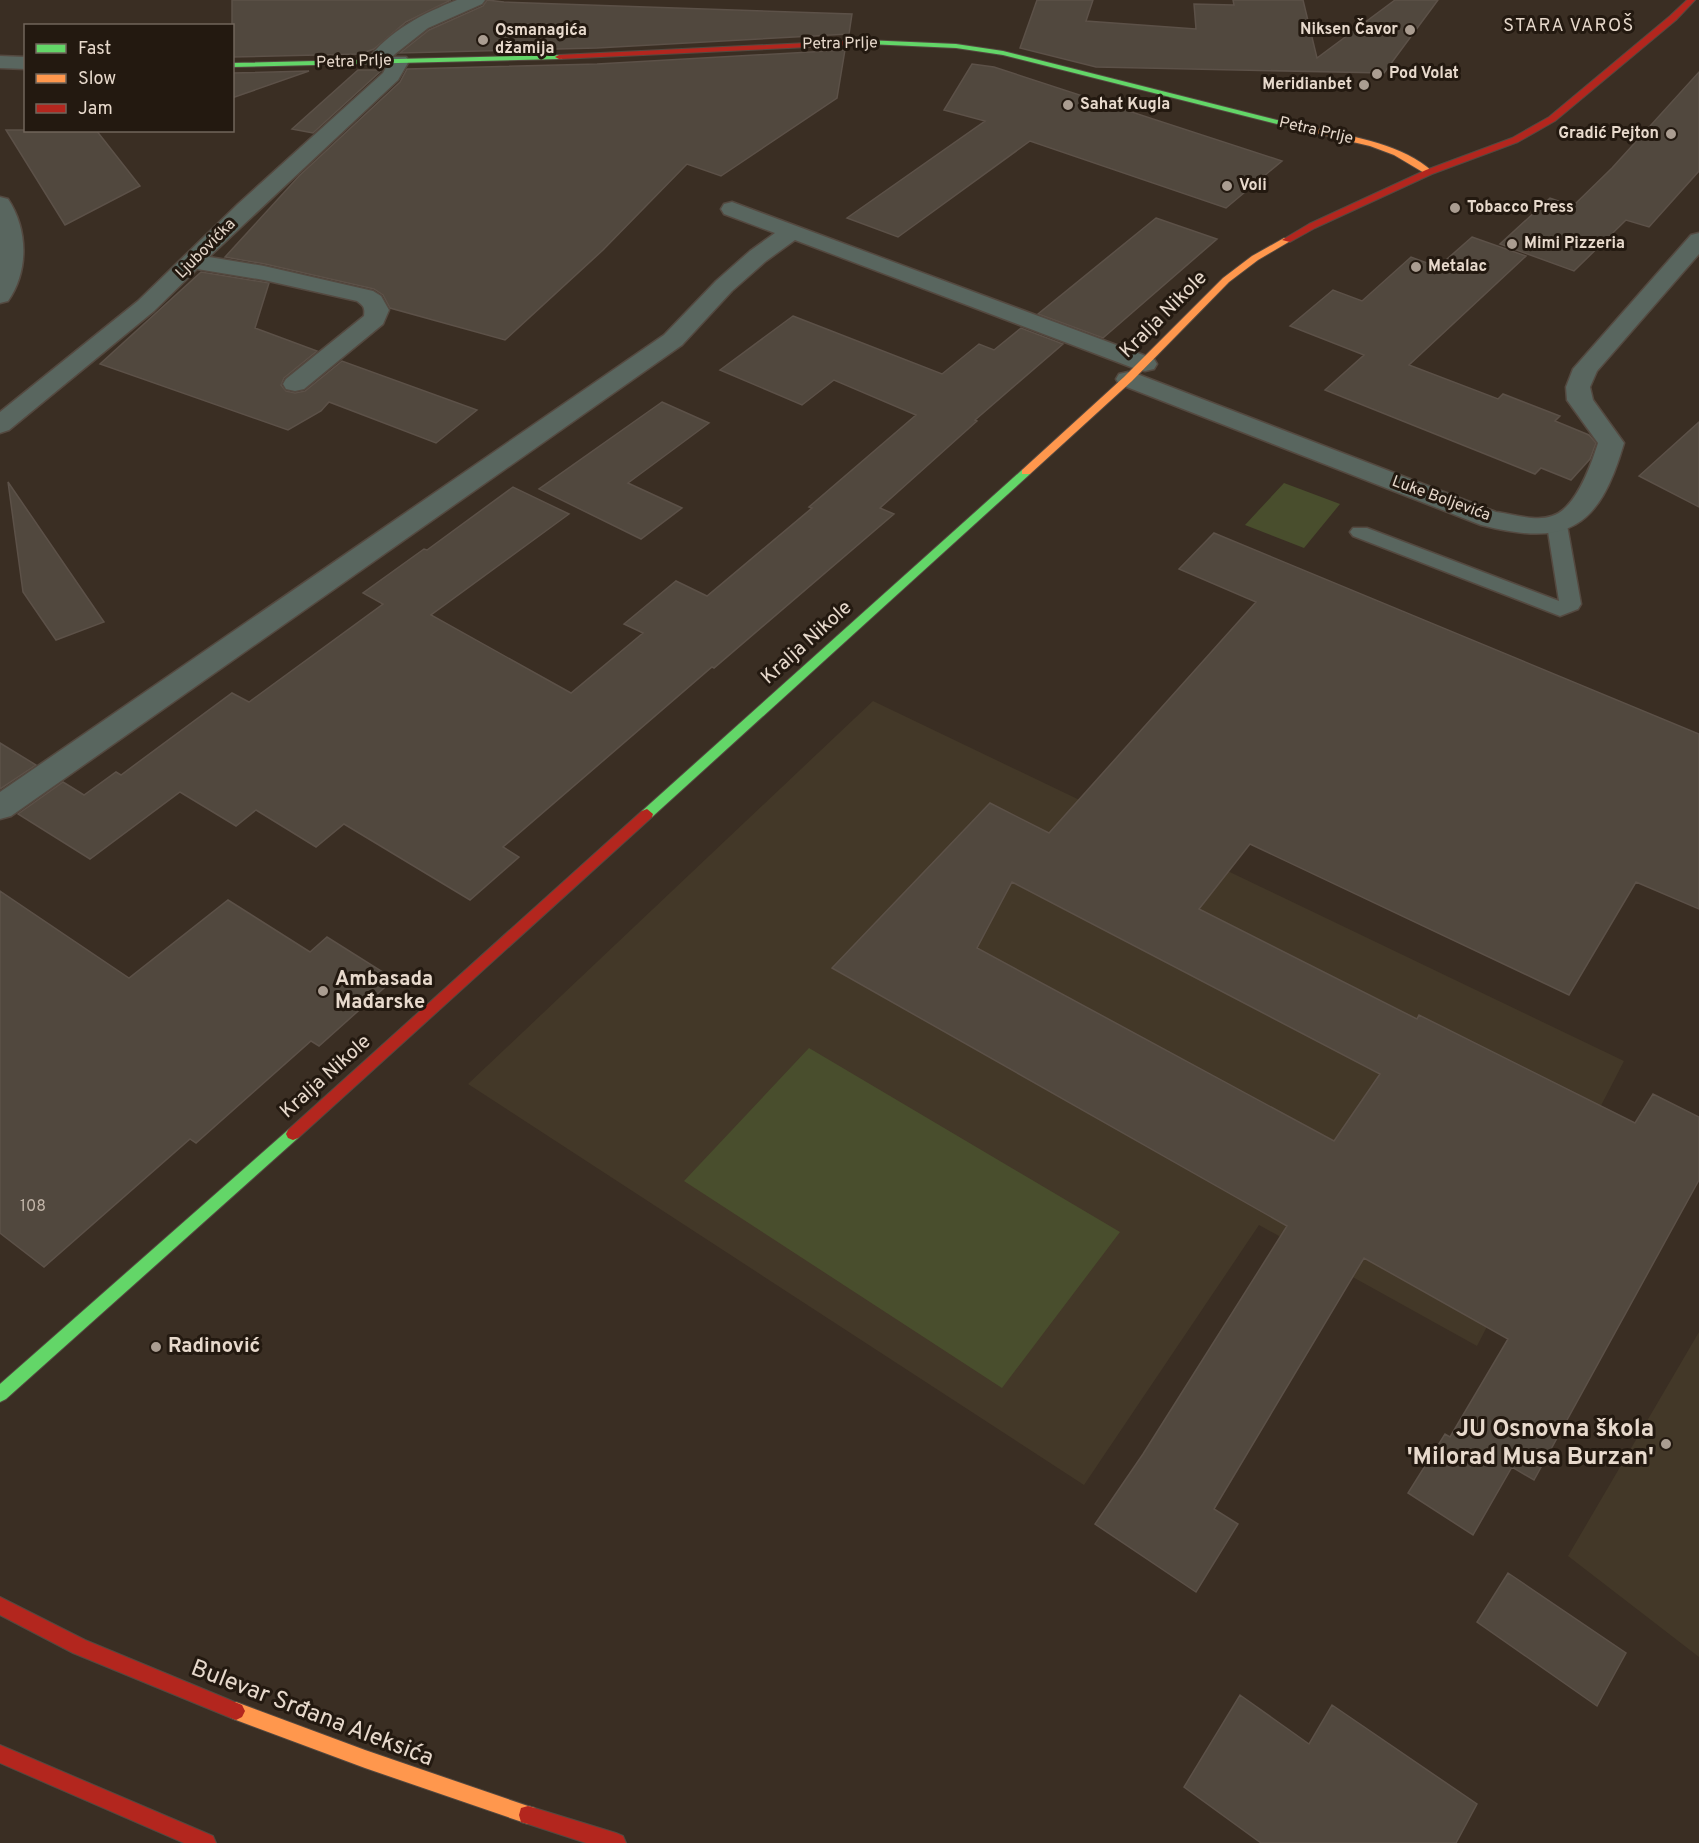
<svg xmlns="http://www.w3.org/2000/svg" width="1699" height="1843" viewBox="0 0 1699 1843" font-family="Overpass,sans-serif">
  <rect width="100%" height="100%" fill="#3a2e23"/>
  <path fill="#433828" d="M873 701 1624 1061 1477 1346 1259 1225 1084 1485 468 1084Z
    M1699 1332V1657L1568 1556Z"/>
  <path fill="#494e2d" d="M1284 483 1340 504 1304 548 1245 525Z
    M809 1048 1120 1232 1002 1388 684 1181Z"/>
  <path fill="#51483e" stroke="#5c5148" stroke-width="1.5" fill-rule="evenodd" d="M232 0H451L406 22 374 49 360 54 232 57Z
    M487 0 504 2 852 14 849 34 597 48 400 53 429 30 483 6Z
    M1037 0H1093L1086 21 1196 29 1194 4 1234 5 1233 0H1303L1317 58 1395 0H1438L1384 73 1096 67 1020 48Z
    M845 50 837 98 721 176 687 164 603 250 505 340 390 308 383 295 374 289 265 264 225 257 299 176 400 82 407 69 597 64Z
    M972 64 994 67 1282 161 1226 208 1030 141 898 237 847 218 985 121 944 110Z
    M358 70H382L313 133 292 129Z
    M309 71 232 98V73Z
    M1699 72V171L1649 227 1626 220 1574 271 1500 244 1550 198 1573 206 1612 168Z
    M6 130H96L140 186 65 225Z
    M1156 218 1217 239 1103 338 1038 314Z
    M1472 237 1526 256 1409 365 1498 399 1503 394 1560 416 1555 421 1589 435 1596 443 1590 459 1571 480 1541 468 1535 474 1325 390 1364 355 1290 326 1333 290 1362 301 1411 257 1438 267Z
    M201 272 269 283 255 328 317 351 284 378 281 385 286 391 295 393 305 391 342 361 477 410 436 443 329 402 321 411 288 430 100 364Z
    M793 316 942 374 979 344 994 350 1021 328 1063 344 975 420 977 421 880 508 894 514 714 668 712 667 503 847 519 857 470 900 344 824 316 847 256 810 236 826 180 792 90 859 18 814 63 782 84 795 116 772 121 775 232 693 249 702 383 604 363 593 424 549 427 550 513 487 569 514 431 615 571 693 643 633 624 624 676 581 707 596 812 508 809 507 916 415 834 380 802 405 720 370Z
    M662 402 709 423 628 483 682 508 641 539 539 489Z
    M1699 422V507L1639 476Z
    M8 482 104 622 56 640 23 592Z
    M1214 533 1699 734V909L1636 882 1569 995 1250 844 1199 909 1417 1019 1419 1015 1635 1123 1653 1094 1699 1117V1180L1534 1480 1512 1467 1473 1535 1408 1493 1445 1434 1450 1437 1508 1339 1364 1258 1214 1509 1238 1524 1196 1592 1095 1524 1143 1454 1287 1226 832 968 990 803 1049 833 1256 602 1179 569ZM1012 882 1380 1074 1334 1141 977 948Z
    M0 743 36 765 0 789Z
    M0 891 129 978 228 900 310 952 327 937 394 979 319 1046 311 1041 196 1143 190 1139 44 1267 0 1233Z
    M1508 1573 1626 1653 1597 1706 1477 1622Z
    M1240 1695 1309 1744 1332 1705 1477 1804 1456 1843H1261L1184 1787Z"/>
  <g fill="none" stroke-linecap="round" stroke-linejoin="round">
    <g stroke="#544940" stroke-width="3">
      <path id="lane" d="M1557 519 1564 521 1567 525 1581 604 1578 609 1560 616 1353 536 1350 532 1353 528H1367L1559 601 1547 525 1550 521Z"/>
    </g>
    <g stroke="#544940" stroke-width="3">
      <path id="street" d="M457 0H485L482 4 428 28 395 54 392 57H406L409 61 398 80 209 257 264 266 373 291 381 296 389 310 383 324 304 389 295 391 286 389 283 384 286 379 364 316C365 308 364 306 357 301L264 280 197 269 154 311 9 430 0 433V412L138 301 238 204 383 73 391 58C384 65 380 68 370 65L367 61C388 31 424 13 457 0Z
        M0 56 26 57V69L0 68Z
        M0 197 8 199C28 229 29 271 8 301L0 303Z
        M732 202 1154 359 1157 364 1154 369 1145 371 1136 369 795 240 766 261 732 291 682 345 11 816 0 819V792L664 335 716 281 750 251 775 233 724 214 721 209 724 204Z
        M1699 233V254L1597 371 1590 387 1593 400 1624 443C1599 529 1567 547 1481 525L1119 384 1116 379 1119 374 1128 372 1137 374 1496 512C1513 514 1536 522 1552 516 1576 509 1591 465 1598 443L1567 400 1566 387 1573 369 1691 235Z"/>
    </g>
    <g stroke="#544940" stroke-width="2">
      <path id="fast" d="M865 40 956 44 1003 51 1321 131 1317 134 1003 55 956 48 868 44H865Z
        M562 55V59H559L232 67V63Z
        M1026 469 1030 470V474L652 817H642L641 814 642 811 1022 470Z
        M293 1128 298 1130 300 1134 298 1138 6 1399 0 1402V1384L288 1130Z"/>
    </g>
    <g stroke="#544940" stroke-width="2">
      <path id="slow" d="M1317 128C1356 138 1403 144 1433 172L1426 174 1394 155 1370 146 1314 133V129Z
        M1284 238 1292 240 1258 260 1229 282 1132 381 1030 474H1022V470L1124 377 1223 278 1252 256Z
        M236 1702 365 1750 528 1806 535 1808 537 1815 535 1822 528 1824 365 1768 236 1720 230 1717 227 1711 230 1705Z"/>
    </g>
    <g stroke="#544940" stroke-width="2">
      <path id="jam" d="M1687 0H1695L1676 20 1555 121 1518 142 1432 174 1315 228 1290 242 1282 240 1309 224 1426 170 1512 138 1549 117 1670 16Z
        M868 40H871V44L559 59 555 57 559 55Z
        M647 809 653 814 652 817 298 1138 293 1140 288 1138 286 1134 288 1130 642 811Z
        M0 1597 85 1640 242 1705 245 1711 242 1717 236 1720 73 1653 0 1615Z
        M0 1745 213 1836 216 1843H184L0 1763Z
        M528 1806 616 1833 623 1836 626 1843H586L528 1824 521 1822 519 1815 521 1808Z"/>
    </g>
    <use href="#lane" fill="#59665f" fill-rule="evenodd"/>
    <use href="#street" fill="#59665f" fill-rule="evenodd"/>
    <use href="#fast" fill="#63d668" fill-rule="evenodd"/>
    <use href="#slow" fill="#ff974d" fill-rule="evenodd"/>
    <use href="#jam" fill="#b3261e" fill-rule="evenodd"/>
  </g>
  <g fill="#aa9d91" stroke="#231910" stroke-width="2">
    <circle cx="1410" cy="30" r="6"/>
    <circle cx="483" cy="40" r="6"/>
    <circle cx="1377" cy="74" r="6"/>
    <circle cx="1364" cy="85" r="6"/>
    <circle cx="1068" cy="105" r="6"/>
    <circle cx="1671" cy="134" r="6"/>
    <circle cx="1227" cy="186" r="6"/>
    <circle cx="1455" cy="208" r="6"/>
    <circle cx="1512" cy="244" r="6"/>
    <circle cx="1416" cy="267" r="6"/>
    <circle cx="323" cy="991" r="6"/>
    <circle cx="156" cy="1347" r="6"/>
    <circle cx="1666" cy="1444" r="6"/>
  </g>
  <g text-anchor="middle" dominant-baseline="central" stroke-width="6" stroke-linejoin="round" paint-order="stroke">
    <g font-size="16" font-weight="bold" fill="#e7d9cc" stroke="#231910" text-anchor="start">
      <text x="1398" y="30" text-anchor="end">Niksen Čavor</text>
      <text x="495" y="31">Osmanagića<tspan x="495" dy="18">džamija</tspan></text>
      <text x="1389" y="74">Pod Volat</text>
      <text x="1352" y="85" text-anchor="end">Meridianbet</text>
      <text x="1080" y="105">Sahat Kugla</text>
      <text x="1659" y="134" text-anchor="end">Gradić Pejton</text>
      <text x="1239" y="186">Voli</text>
      <text x="1467" y="208">Tobacco Press</text>
      <text x="1524" y="244">Mimi Pizzeria</text>
      <text x="1428" y="267">Metalac</text>
    </g>
    <g font-size="16" fill="#e7d9cc" stroke="#231910">
      <text transform="translate(840 44) rotate(-1)">Petra Prlje</text>
      <text transform="translate(354 62) rotate(-2)">Petra Prlje</text>
      <text transform="translate(1316 131) rotate(13)">Petra Prlje</text>
      <text transform="translate(206 249) rotate(-45)">Ljubovićka</text>
      <text transform="translate(1441 499) rotate(20)">Luke Boljevića</text>
    </g>
    <g font-size="16" fill="#c2b5a8">
      <text x="33" y="1207">108</text>
    </g>
    <g font-size="18" letter-spacing="1.5" fill="#e7d9cc" stroke="#231910">
      <text x="1569" y="26">STARA VAROŠ</text>
    </g>
    <g font-size="20" fill="#e7d9cc" stroke="#231910">
      <text transform="translate(1164 315) rotate(-45)">Kralja Nikole</text>
      <text transform="translate(807 643) rotate(-42)">Kralja Nikole</text>
      <text transform="translate(326 1077) rotate(-42)">Kralja Nikole</text>
    </g>
    <g font-size="20" font-weight="bold" fill="#e7d9cc" stroke="#231910" text-anchor="start">
      <text x="335" y="980">Ambasada<tspan x="335" dy="23">Mađarske</tspan></text>
      <text x="168" y="1347">Radinović</text>
    </g>
    <g font-size="24" font-weight="bold" fill="#e7d9cc" stroke="#231910" text-anchor="end">
      <text x="1654" y="1430">JU Osnovna škola<tspan x="1654" dy="28">'Milorad Musa Burzan'</tspan></text>
    </g>
    <g font-size="24" fill="#e7d9cc" stroke="#231910">
      <text transform="translate(312 1714) rotate(21)">Bulevar Srđana Aleksića</text>
    </g>
  </g>
  <rect x="24" y="24" width="210" height="108" fill="#231910" stroke="#71665b" stroke-width="1.5"/>
  <rect x="36" y="44" width="30" height="9" fill="#63d668" stroke="#71665b" stroke-width="1.5"/>
  <text x="78" y="54" font-size="18" fill="#e7d9cc">Fast</text>
  <rect x="36" y="74" width="30" height="9" fill="#ff974d" stroke="#71665b" stroke-width="1.5"/>
  <text x="78" y="84" font-size="18" fill="#e7d9cc">Slow</text>
  <rect x="36" y="104" width="30" height="9" fill="#b3261e" stroke="#71665b" stroke-width="1.5"/>
  <text x="78" y="114" font-size="18" fill="#e7d9cc">Jam</text>
</svg>
